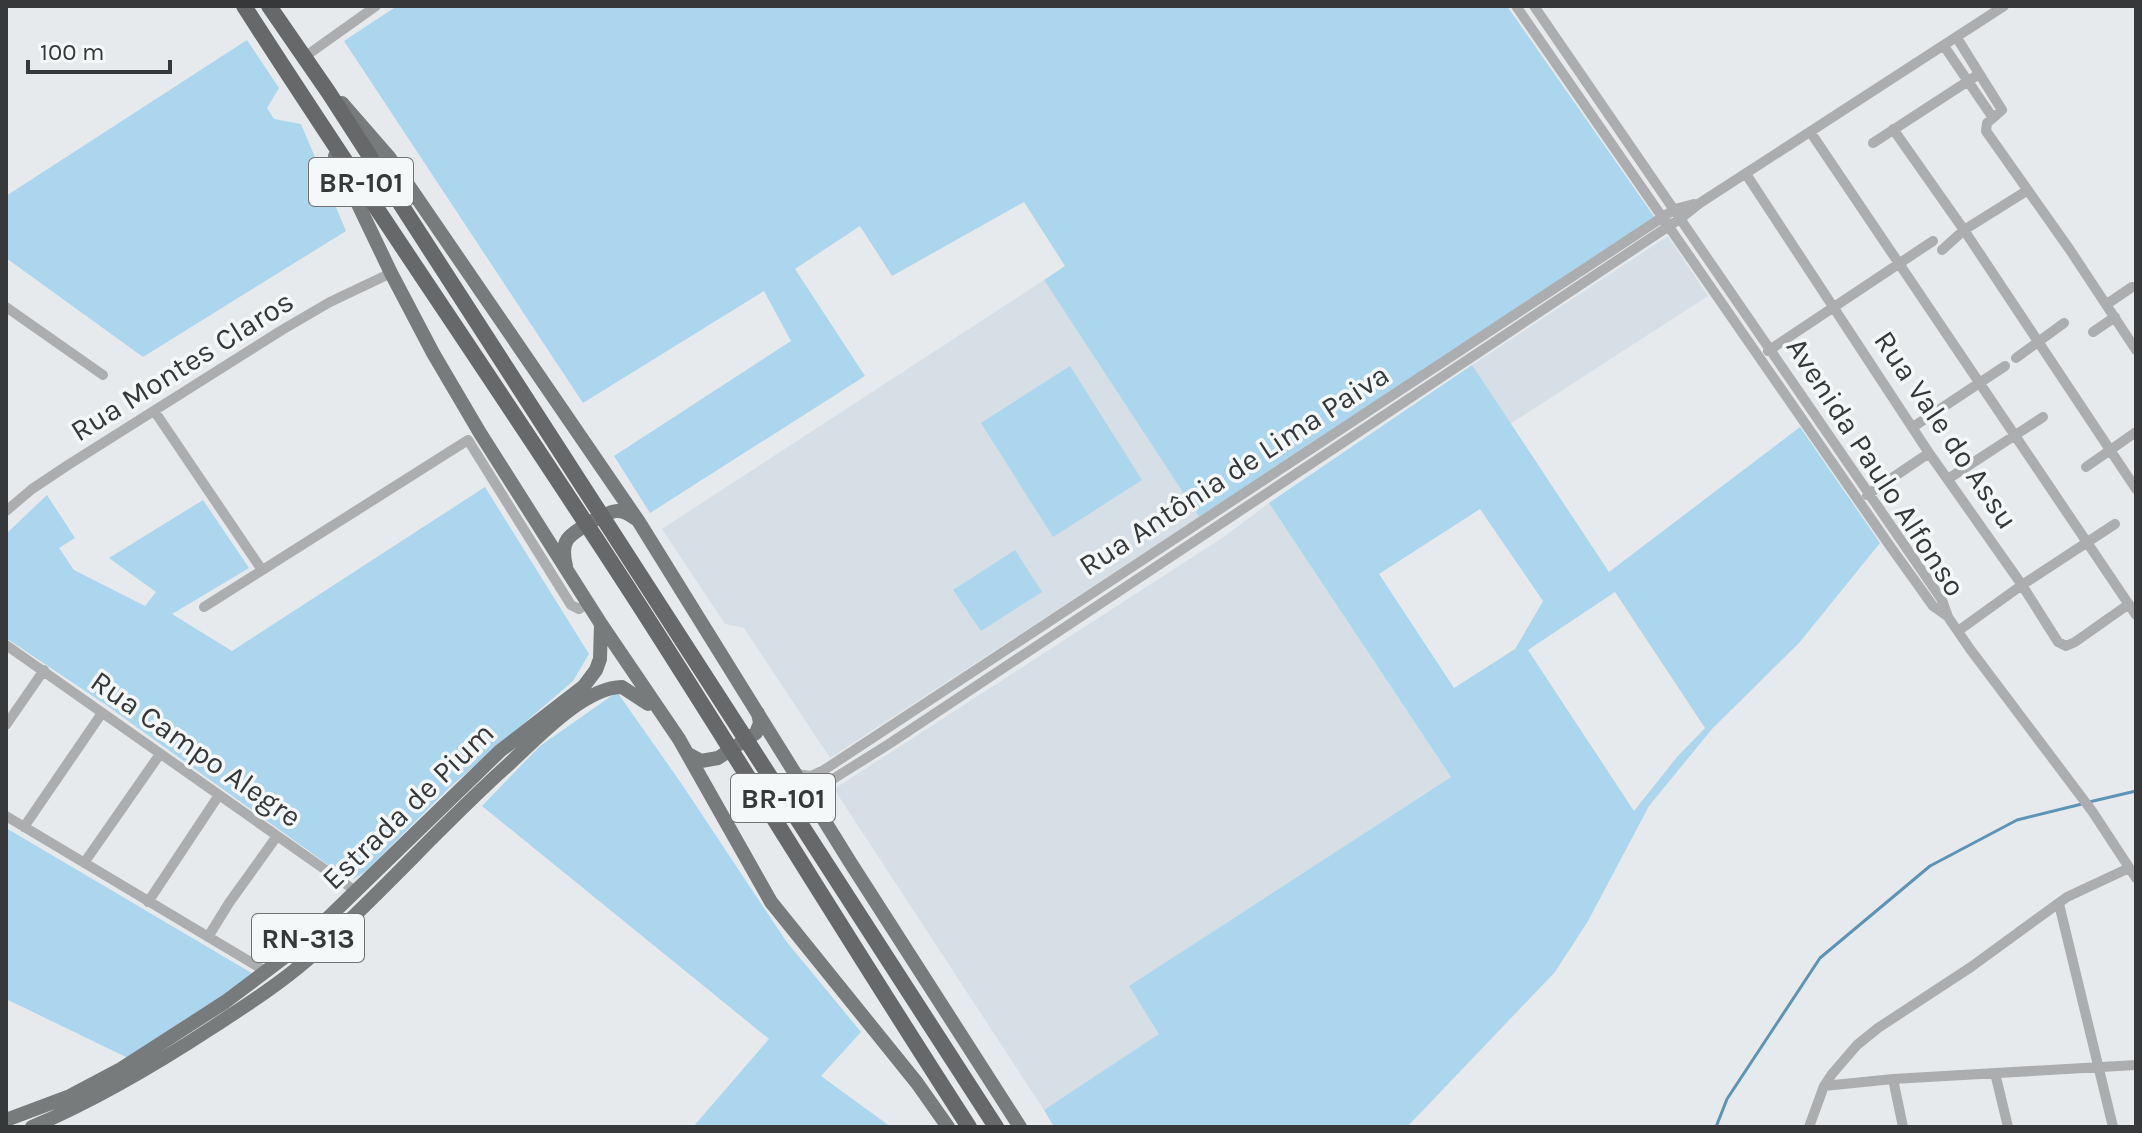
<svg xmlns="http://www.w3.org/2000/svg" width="2142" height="1133" viewBox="0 0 2142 1133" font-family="Karla,sans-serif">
  <rect width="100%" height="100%" fill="#e7eaec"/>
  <path fill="#d5dfe5" d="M1668 236 1708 296 1510 424 1472 365Z
    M1044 280 1199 517 830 758 744 628 725 624 662 529Z
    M1269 503 1451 777 1129 986 1160 1034 1044 1110 834 789 1222 538Z"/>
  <path fill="#acd5ee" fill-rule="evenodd" d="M397 6H1507L1655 218 1199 517 1044 280 1065 266 1024 202 892 276 860 226 795 269 865 376 650 513 614 456 791 341 764 291 583 403 344 41Z
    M247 40 279 88 267 108 274 119 301 124 346 231 143 357 6 258V196Z
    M1472 365 1609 572 1800 427 1880 543 1799 643 1712 729 1649 806 1588 921 1555 972 1407 1127H1054L1044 1110 1159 1034 1129 986 1451 777 1269 503ZM1480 509 1543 601 1515 649 1454 688 1379 574ZM1615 592 1705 728 1677 757 1634 811 1528 650Z
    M1070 366 1142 480 1053 537 981 423Z
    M485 487 589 654 573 681 450 787 365 872 353 879 342 875 106 705 6 638V534L47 495 75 538 59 548 74 570 145 606 156 592 109 558 203 500 249 568 172 614 232 651Z
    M1015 550 1042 592 981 631 953 590Z
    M617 692 681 783 786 941 861 1032 821 1076 891 1127H693L769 1039 482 806 540 746Z
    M6 828 255 975 128 1058 6 999Z"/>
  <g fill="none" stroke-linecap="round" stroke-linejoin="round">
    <path stroke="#5b94b4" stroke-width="3" d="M2089 802 2136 791
      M1716 1127 1727 1099 1820 958 1930 866 2017 820 2082 804"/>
    <path stroke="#acadae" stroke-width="10" d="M1516 6 1890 546 1933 606 1947 616
      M1534 6 1942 600 1948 617 1970 649 2092 811 2136 878
      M1957 38 2002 110 1987 123 1986 131 2070 250 2136 350
      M1944 46 1993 118
      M303 58 376 6
      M1893 129 1964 230 2136 489
      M1811 133 2136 615
      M1873 143 1979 74
      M1746 174 1929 453 2022 585 2058 642 2066 646 2075 642 2129 604
      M1942 250 1964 230 2028 190
      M2107 304 2132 287
      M6 307 103 375
      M2093 332 2115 317
      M1768 351 1933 241
      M2016 358 2064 323
      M155 412 262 570
      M1913 427 2005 366
      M2086 467 2136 432
      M1948 479 2043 417
      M1867 495 1929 453
      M6 511 32 489 68 465 282 330 330 302 391 273
      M204 607 468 440 571 605 579 609 588 603
      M1958 631 2022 585 2115 524
      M6 645 357 892
      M6 725 44 670
      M796 774 811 776 824 770 1625 242 1675 209 1694 204
      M812 799 817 789 889 744 1681 218 1700 203 2004 6
      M6 816 267 972
      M24 827 102 713
      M84 863 160 754
      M148 902 219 795
      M2059 904 2113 1127
      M208 937 229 903 277 836
      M1995 1073 2008 1127
      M1893 1079 1903 1127
      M1824 1086 1893 1079 2136 1065
      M1809 1127 1824 1086 1832 1074 1857 1045 1878 1028 1971 967 2067 897 2129 868"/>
    <path stroke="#787b7c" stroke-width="14" d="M342 103 389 157 639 522 850 862 1020 1127
      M335 156 391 273 433 353 480 433 601 624 679 739 771 902 917 1083 948 1127
      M566 566C564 558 562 548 567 540 572 532 608 510 618 511 625 511 630 515 636 519
      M688 754 701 761 718 758 756 733 760 723 758 713
      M6 1120 70 1096 121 1069 225 1002 298 947 500 751 584 686 596 670 600 659 601 624
      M32 1127C96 1100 155 1065 213 1027 245 1006 278 985 307 960 377 898 439 827 508 765 535 740 584 687 622 687L648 704"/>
    <path stroke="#66686a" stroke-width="16" d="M244 6C371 204 505 397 632 594 746 771 855 951 969 1127
      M269 6 329 93 996 1127"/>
  </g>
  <g text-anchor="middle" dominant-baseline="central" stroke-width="7" stroke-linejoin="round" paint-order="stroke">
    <g fill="#f5f8f9" stroke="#707273" stroke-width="2">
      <rect x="309" y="158" width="104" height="48" rx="6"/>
      <rect x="731" y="774" width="104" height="48" rx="6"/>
      <rect x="252" y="914" width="112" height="48" rx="6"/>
    </g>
    <g font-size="28" font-weight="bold" fill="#373839">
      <text x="361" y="182">BR-101</text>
      <text x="783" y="798">BR-101</text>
      <text x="308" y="938">RN-313</text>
    </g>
    <g font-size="30" fill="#373839" stroke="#f5f8f9">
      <text transform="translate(182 366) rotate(-32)">Rua Montes Claros</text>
      <text transform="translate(1946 430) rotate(56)">Rua Vale do Assu</text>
      <text transform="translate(1876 467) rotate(57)">Avenida Paulo Alfonso</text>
      <text transform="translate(1234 470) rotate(-33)">Rua Antônia de Lima Paiva</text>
      <text transform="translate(196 749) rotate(35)">Rua Campo Alegre</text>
      <text transform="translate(408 806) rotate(-44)">Estrada de Pium</text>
    </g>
  </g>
  <rect width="2142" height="1133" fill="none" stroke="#373839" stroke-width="16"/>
  <path d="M28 60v12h142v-12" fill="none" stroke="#373839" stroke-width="4"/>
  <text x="40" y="60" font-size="24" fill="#373839" stroke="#f5f8f9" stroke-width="6" paint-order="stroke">100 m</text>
</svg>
